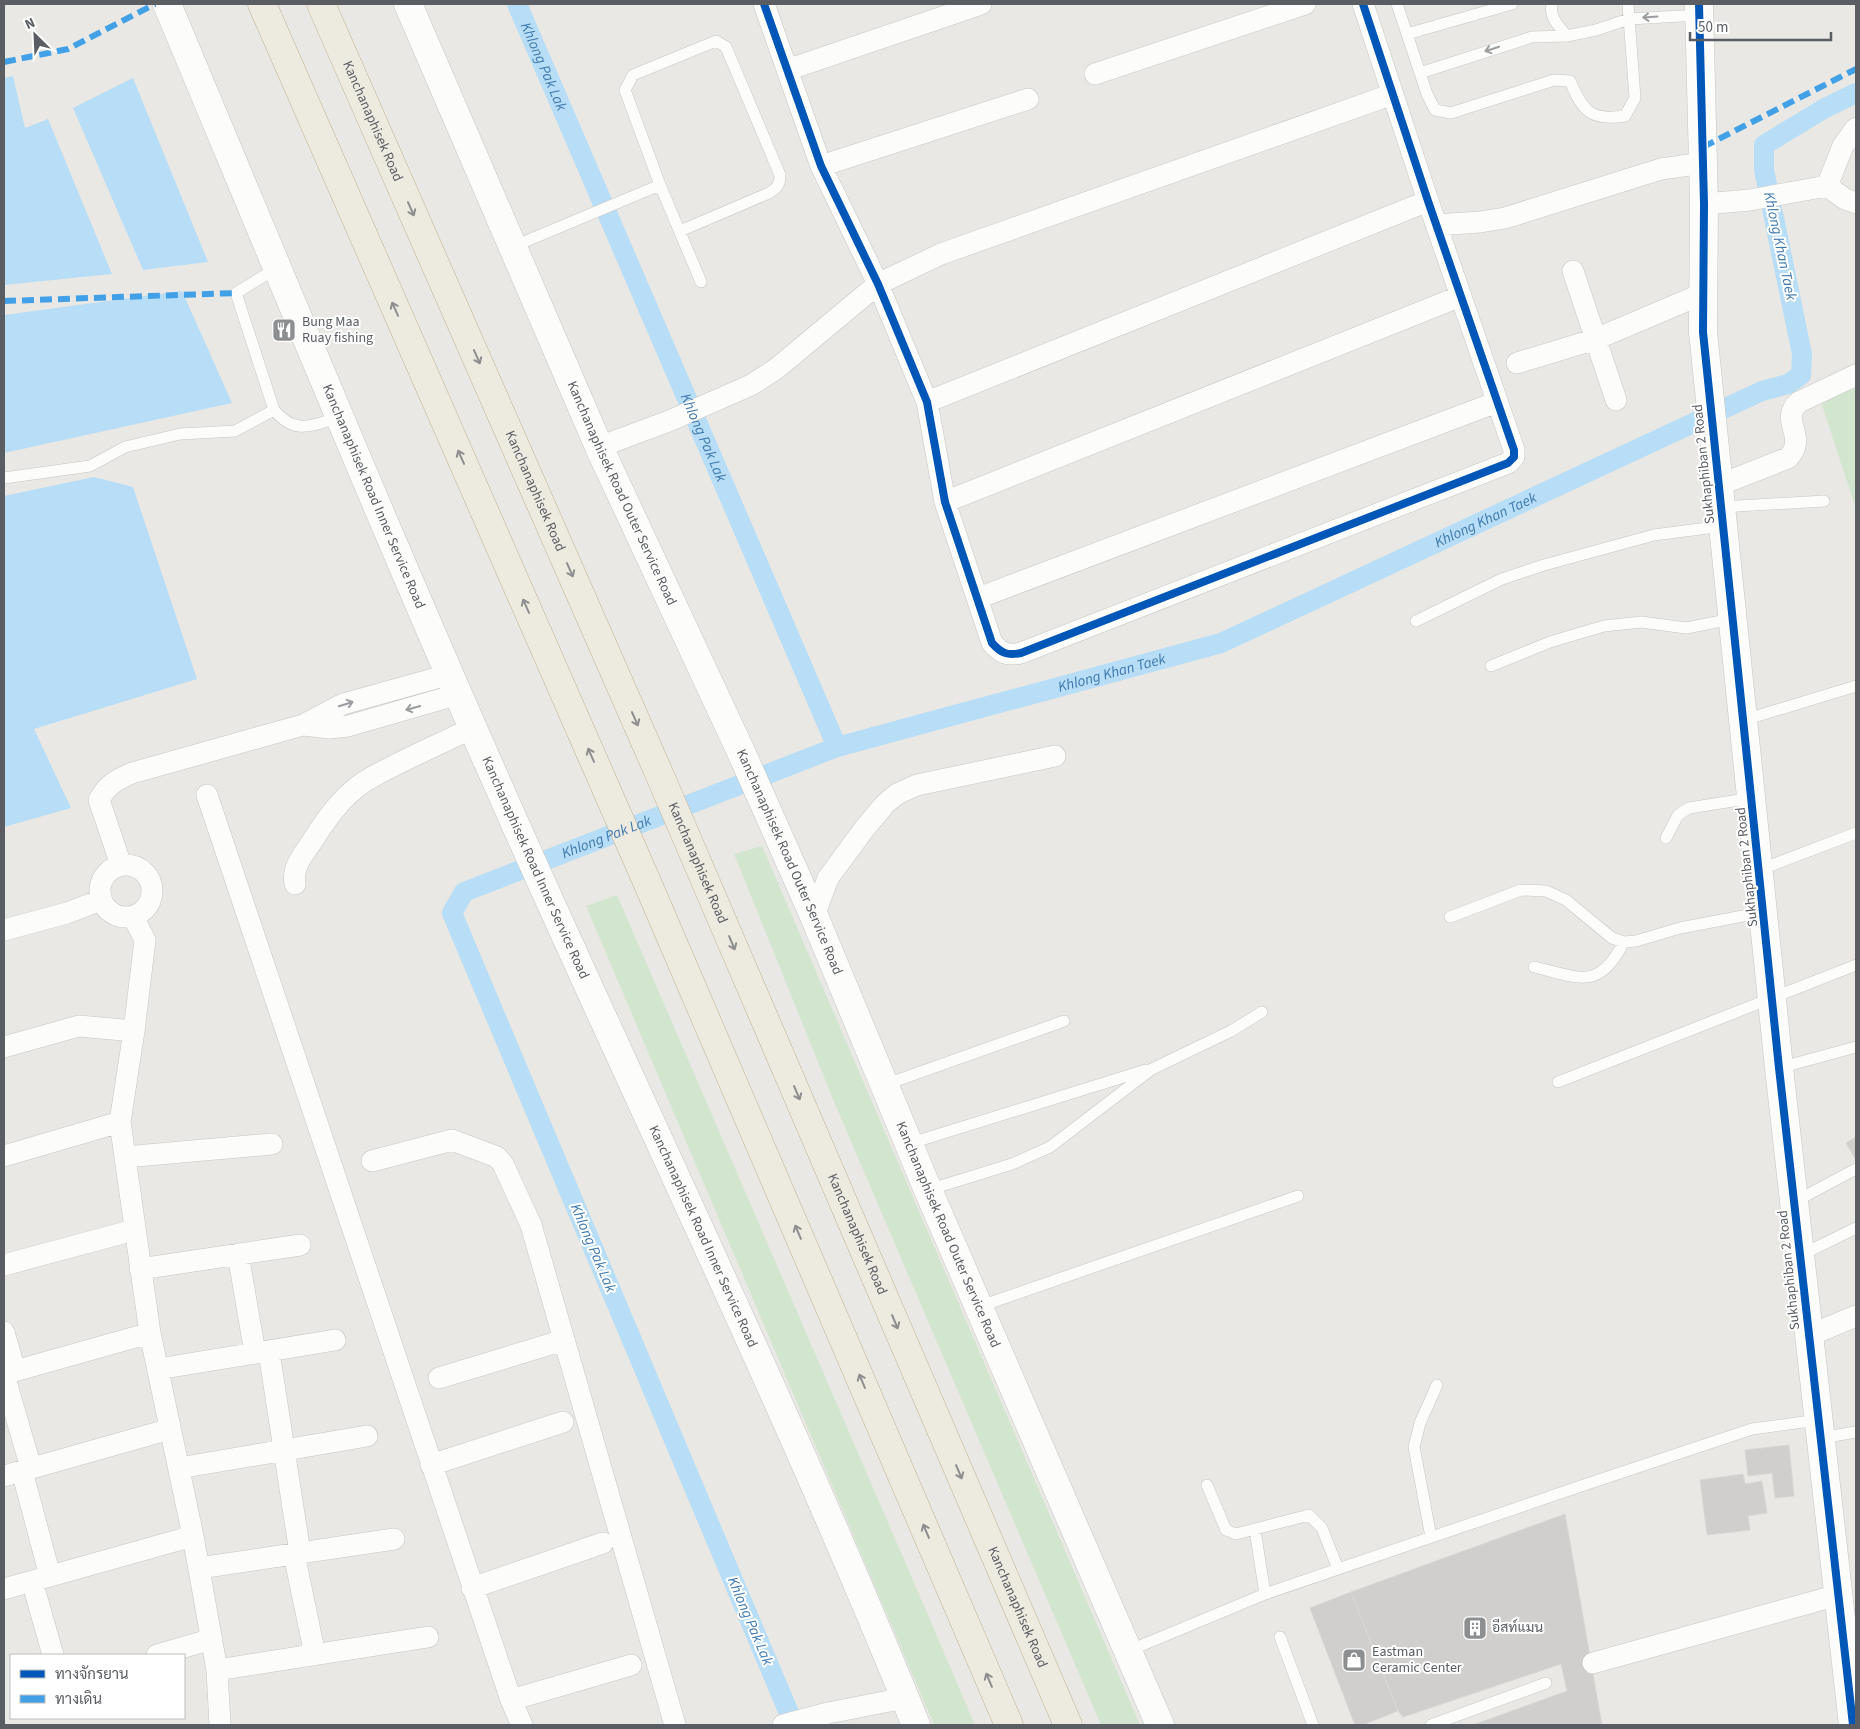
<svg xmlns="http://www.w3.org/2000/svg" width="1860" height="1729" viewBox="0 0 1860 1729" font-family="'Source Sans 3',Sarabun,sans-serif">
  <rect width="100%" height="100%" fill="#e9e8e4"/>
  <path fill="#d2e6cf" d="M1856 387V509L1821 402Z
    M762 846 1140 1725H1101L835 1104 734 854Z
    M617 895 925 1608 975 1725H934L586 906Z"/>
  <path fill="#b7def6" d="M13 76 25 128 48 119 112 274 4 285V78Z
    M133 78 208 262 143 270 73 108Z
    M182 291 232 403 4 453V315Z
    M94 477 133 487 197 679 34 729 71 808 4 827V496Z"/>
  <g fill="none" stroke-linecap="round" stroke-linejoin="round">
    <g stroke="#b7def6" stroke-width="20">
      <path id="s1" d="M517 4 837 747"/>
      <path id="s2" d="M794 1725 452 913 464 892 837 747 1221 643 1762 391 1788 384 1801 375 1802 354 1764 170V145L1825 108 1856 93"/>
    </g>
  </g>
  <path fill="#d0cfcd" stroke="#d8d7d4" d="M1856 1137V1160L1846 1143Z
    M1789 1445 1794 1496 1775 1498 1772 1473 1748 1476 1745 1450Z
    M1743 1474 1745 1484 1762 1481 1767 1513 1748 1516 1750 1530 1707 1535 1700 1480Z
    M1565 1514 1602 1725H1473L1567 1691 1561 1664 1403 1717 1398 1711 1351 1592Z
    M1351 1592 1398 1711 1362 1725H1355L1310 1608Z"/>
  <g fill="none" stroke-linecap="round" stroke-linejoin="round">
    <g stroke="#c6c6c6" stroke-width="12">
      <path id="lane" d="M1397 4 1427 94 1435 110 1451 113 1554 80 1570 81C1583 112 1591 121 1625 116L1635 98 1628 4
        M1552 4C1549 17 1559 27 1567 36
        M1407 34 1512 4
        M1420 73 1532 37 1567 36 1596 30 1629 19 1699 15
        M680 231 769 193C777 188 780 185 780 175L726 47 716 41 633 75 625 90 660 185 701 282
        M512 247 660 185
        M277 268 236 293 274 410C296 436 312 425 340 417
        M4 478 90 466 125 447 180 434 235 431 274 410
        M1721 507 1824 501
        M1416 621 1502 579 1544 565 1654 535 1723 526
        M1491 666 1550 642 1604 626 1641 622 1686 628 1732 619
        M1744 720 1856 686
        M1666 838 1678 815 1689 808 1752 798
        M1759 870 1856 833
        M1450 917 1521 890 1546 891 1566 900 1612 938 1624 942 1636 941 1680 928 1764 912
        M1534 967C1581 978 1598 991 1624 942
        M1779 1068 1856 1047
        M1558 1082 1856 965
        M884 1085 1064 1021
        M908 1144 1146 1070
        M928 1190 1012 1164 1050 1147 1152 1069 1231 1031 1262 1012
        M1794 1202 1856 1169
        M1801 1255 1856 1228
        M978 1307 1298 1196
        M1821 1438 1856 1432
        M1207 1485 1226 1530 1236 1534 1309 1515 1322 1528 1338 1569
        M1255 1530 1265 1594
        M1431 1537 1414 1447 1420 1423 1437 1385
        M1280 1637 1313 1725
        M1128 1651 1265 1594 1584 1485 1752 1429 1818 1420
        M1431 1725 1546 1683"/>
    </g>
    <g stroke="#c6c6c6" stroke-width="22">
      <path id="street" d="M764 4 821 166 878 284 927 402 945 502 992 643C1001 653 1007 656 1021 653L1508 463 1514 457V450L1428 201 1363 4
        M787 70 981 4
        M1095 74 1305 4
        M821 166 1028 99
        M1827 186 1843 146 1856 128
        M1704 204 1750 200 1827 186 1845 199 1856 203
        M1436 225 1480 222 1505 218 1661 169 1703 163
        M1573 271 1616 400
        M1517 363 1596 339 1702 294
        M927 402 1428 201
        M599 447 669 421 751 385 776 369 878 284 941 254 1393 94
        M1719 485 1788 458C1809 437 1778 420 1799 402L1856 375
        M945 502 1461 296
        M978 598 1497 402
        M303 725 330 728 348 726 459 694
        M207 795 511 1700 522 1725
        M100 891a26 26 0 1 1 52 0a26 26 0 1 1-52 0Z
        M121 865 99 800C107 785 116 780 132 773L303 725 343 704 451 674
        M295 884C292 868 302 856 311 843 325 821 341 797 364 782 396 762 439 745 474 727
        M814 916 828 878 865 828 885 804 897 794 917 785 1055 756
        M133 917 145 940 134 1031 120 1122 150 1333 193 1536 217 1670 220 1725
        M4 930 67 913 101 900
        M4 1047 79 1026 134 1031
        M4 1156 120 1122
        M125 1157 272 1144
        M372 1161 452 1140 497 1157 503 1164 531 1225 675 1725
        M238 1254 255 1353
        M4 1265 134 1230
        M140 1269 300 1245
        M4 1332 15 1371
        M1808 1336 1856 1316
        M269 1352 300 1553
        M158 1369 335 1340
        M4 1374 150 1333
        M4 1375 31 1468
        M439 1378 564 1340
        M431 1465 563 1422
        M179 1468 367 1436
        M22 1471 50 1576
        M4 1476 170 1429
        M294 1554 315 1655
        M199 1568 394 1539
        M32 1581 53 1655
        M472 1588 603 1543
        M4 1589 193 1536
        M157 1655 212 1639
        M1593 1663 1838 1595
        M217 1670 428 1637
        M511 1700 631 1665
        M783 1725 828 1713 905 1698"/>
    </g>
    <g stroke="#c5c5c4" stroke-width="29">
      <g id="secondary">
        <path id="s3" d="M167 4C293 305 417 608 552 906 675 1178 804 1448 916 1725"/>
        <path id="s4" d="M408 4 599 447 742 754 814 916 928 1190 1160 1725"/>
        <path d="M1699 4 1704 204 1703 332 1779 1068 1853 1725"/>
      </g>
    </g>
    <g stroke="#c0b092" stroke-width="29">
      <g id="highway">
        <path d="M262 4 647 882 1009 1725"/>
        <path id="s5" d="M321 4 661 778 1068 1725"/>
      </g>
    </g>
    <use href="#lane" stroke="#fcfcfb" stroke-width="11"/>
    <use href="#street" stroke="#fcfcfb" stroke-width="21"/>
    <use href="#secondary" stroke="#fcfcfb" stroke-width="28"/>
    <use href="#highway" stroke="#edeae0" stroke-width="28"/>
    <path stroke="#42a1e6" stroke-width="6" stroke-dasharray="12 6" stroke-linecap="butt" d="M4 62 68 49 155 4
      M1703 147 1856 69
      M4 301 236 293"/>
    <g stroke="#fff" stroke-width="11">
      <path id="cycleway" d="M764 4 821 166 878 284 927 402 945 502 992 643C1001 653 1007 656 1021 653L1508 463 1514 457V450L1428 201 1363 4
        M1699 4 1704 204 1703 332 1779 1068 1853 1725"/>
    </g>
    <use href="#cycleway" stroke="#0057b8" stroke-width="8"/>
  </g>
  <defs><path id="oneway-shaft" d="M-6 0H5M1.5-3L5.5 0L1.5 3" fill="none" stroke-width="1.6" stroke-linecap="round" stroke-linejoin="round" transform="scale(1.25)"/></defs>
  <g stroke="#9b9d9f">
    <use href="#oneway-shaft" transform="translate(1650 17) rotate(176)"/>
    <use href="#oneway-shaft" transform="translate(1492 49) rotate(162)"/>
    <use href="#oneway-shaft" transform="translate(346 704) rotate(-17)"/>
    <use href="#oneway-shaft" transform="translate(413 708) rotate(164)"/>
  </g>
  <g stroke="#8d8e8e">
    <use href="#oneway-shaft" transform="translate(411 209) rotate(66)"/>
    <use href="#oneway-shaft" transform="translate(395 309) rotate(-114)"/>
    <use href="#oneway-shaft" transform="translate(477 357) rotate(66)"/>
    <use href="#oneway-shaft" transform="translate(461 457) rotate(-114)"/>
    <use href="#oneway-shaft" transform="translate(570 570) rotate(66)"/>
    <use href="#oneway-shaft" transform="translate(526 606) rotate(-114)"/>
    <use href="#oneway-shaft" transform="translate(635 719) rotate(66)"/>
    <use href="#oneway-shaft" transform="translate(591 755) rotate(-114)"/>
    <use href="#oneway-shaft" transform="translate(732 943) rotate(67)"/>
    <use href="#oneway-shaft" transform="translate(797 1093) rotate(67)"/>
    <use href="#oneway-shaft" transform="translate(798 1232) rotate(-113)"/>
    <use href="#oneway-shaft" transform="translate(895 1322) rotate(67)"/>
    <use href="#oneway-shaft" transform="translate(862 1381) rotate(-113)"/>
    <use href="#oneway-shaft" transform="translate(959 1472) rotate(67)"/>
    <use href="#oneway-shaft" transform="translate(926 1531) rotate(-113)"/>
    <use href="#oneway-shaft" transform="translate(989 1680) rotate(-113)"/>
  </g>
  <defs>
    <g id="restaurant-square" transform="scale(1.25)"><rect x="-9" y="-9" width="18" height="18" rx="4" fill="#8c8e90" stroke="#fff"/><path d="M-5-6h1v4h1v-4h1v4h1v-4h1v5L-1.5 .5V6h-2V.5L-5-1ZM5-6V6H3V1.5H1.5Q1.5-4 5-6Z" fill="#fff"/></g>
    <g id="building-square" transform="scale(1.25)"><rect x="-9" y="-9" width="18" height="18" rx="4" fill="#8c8e90" stroke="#fff"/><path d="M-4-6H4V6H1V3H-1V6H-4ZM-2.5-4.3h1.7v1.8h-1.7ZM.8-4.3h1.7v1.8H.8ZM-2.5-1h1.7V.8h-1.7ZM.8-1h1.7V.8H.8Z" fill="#fff"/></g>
    <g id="shop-square" transform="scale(1.25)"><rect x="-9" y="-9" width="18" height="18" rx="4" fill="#8c8e90" stroke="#fff"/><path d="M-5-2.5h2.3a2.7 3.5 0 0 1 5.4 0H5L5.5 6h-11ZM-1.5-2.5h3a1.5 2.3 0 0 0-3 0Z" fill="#fff"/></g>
  </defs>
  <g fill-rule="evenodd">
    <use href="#restaurant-square" x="284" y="330"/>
    <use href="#building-square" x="1475" y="1628"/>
    <use href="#shop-square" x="1354" y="1660"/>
  </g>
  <g text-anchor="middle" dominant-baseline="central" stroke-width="4" stroke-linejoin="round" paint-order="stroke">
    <g font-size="14" fill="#5a5d62" stroke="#fff">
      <text stroke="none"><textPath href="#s5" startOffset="128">Kanchanaphisek Road</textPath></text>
      <text transform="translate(1704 464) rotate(-96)">Sukhaphiban 2 Road</text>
      <text stroke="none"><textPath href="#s5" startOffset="532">Kanchanaphisek Road</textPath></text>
      <text stroke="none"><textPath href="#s4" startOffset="534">Kanchanaphisek Road Outer Service Road</textPath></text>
      <text stroke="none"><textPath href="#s3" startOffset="534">Kanchanaphisek Road Inner Service Road</textPath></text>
      <text stroke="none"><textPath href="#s4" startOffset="939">Kanchanaphisek Road Outer Service Road</textPath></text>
      <text stroke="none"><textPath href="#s5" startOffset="938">Kanchanaphisek Road</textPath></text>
      <text stroke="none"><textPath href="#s3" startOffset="939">Kanchanaphisek Road Inner Service Road</textPath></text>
      <text transform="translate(1747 867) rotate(-96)">Sukhaphiban 2 Road</text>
      <text stroke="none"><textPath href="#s5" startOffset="1342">Kanchanaphisek Road</textPath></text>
      <text stroke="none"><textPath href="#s4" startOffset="1344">Kanchanaphisek Road Outer Service Road</textPath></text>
      <text stroke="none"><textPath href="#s3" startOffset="1344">Kanchanaphisek Road Inner Service Road</textPath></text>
      <text transform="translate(1789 1270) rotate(-96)">Sukhaphiban 2 Road</text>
      <text stroke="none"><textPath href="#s5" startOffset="1748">Kanchanaphisek Road</textPath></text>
    </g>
    <g font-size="14" fill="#5a5d62" stroke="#fff" text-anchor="start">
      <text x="302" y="322">Bung Maa<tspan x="302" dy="16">Ruay fishing</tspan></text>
      <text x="1492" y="1628">อีสท์แมน</text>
      <text x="1372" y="1652">Eastman<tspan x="1372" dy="16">Ceramic Center</tspan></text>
    </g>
    <g font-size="15" font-style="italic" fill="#3f79ae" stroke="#fff">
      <text stroke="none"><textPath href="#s1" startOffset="68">Khlong Pak Lak</textPath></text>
      <text transform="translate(1780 246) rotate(78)">Khlong Khan Taek</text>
      <text stroke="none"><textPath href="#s1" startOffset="472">Khlong Pak Lak</textPath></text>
      <text stroke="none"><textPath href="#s2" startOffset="1995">Khlong Khan Taek</textPath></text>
      <text stroke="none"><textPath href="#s2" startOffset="1590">Khlong Khan Taek</textPath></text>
      <text stroke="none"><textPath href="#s2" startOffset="1058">Khlong Pak Lak</textPath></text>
      <text transform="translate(593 1248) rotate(67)">Khlong Pak Lak</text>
      <text transform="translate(750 1621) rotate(67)">Khlong Pak Lak</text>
    </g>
  </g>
  <rect width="1860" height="1729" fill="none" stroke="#5a5d62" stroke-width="10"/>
  <rect x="10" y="1654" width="175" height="65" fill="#ffffff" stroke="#bdbec0"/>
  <rect x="20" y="1670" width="25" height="8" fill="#0057b8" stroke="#bdbec0"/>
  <text x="55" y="1679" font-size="15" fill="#5a5d62">ทางจักรยาน</text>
  <rect x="20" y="1695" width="25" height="8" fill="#42a1e6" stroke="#bdbec0"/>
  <text x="55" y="1704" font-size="15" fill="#5a5d62">ทางเดิน</text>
  <g transform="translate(35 35) rotate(336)" stroke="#ffffff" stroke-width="4" paint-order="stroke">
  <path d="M0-4L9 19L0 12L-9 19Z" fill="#5a5d62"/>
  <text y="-8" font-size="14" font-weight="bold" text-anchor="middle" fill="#5a5d62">N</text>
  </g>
  <path d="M1690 32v8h141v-8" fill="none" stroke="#5a5d62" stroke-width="2.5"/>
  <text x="1698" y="32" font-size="15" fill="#5a5d62" stroke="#ffffff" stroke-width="4" paint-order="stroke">50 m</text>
</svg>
